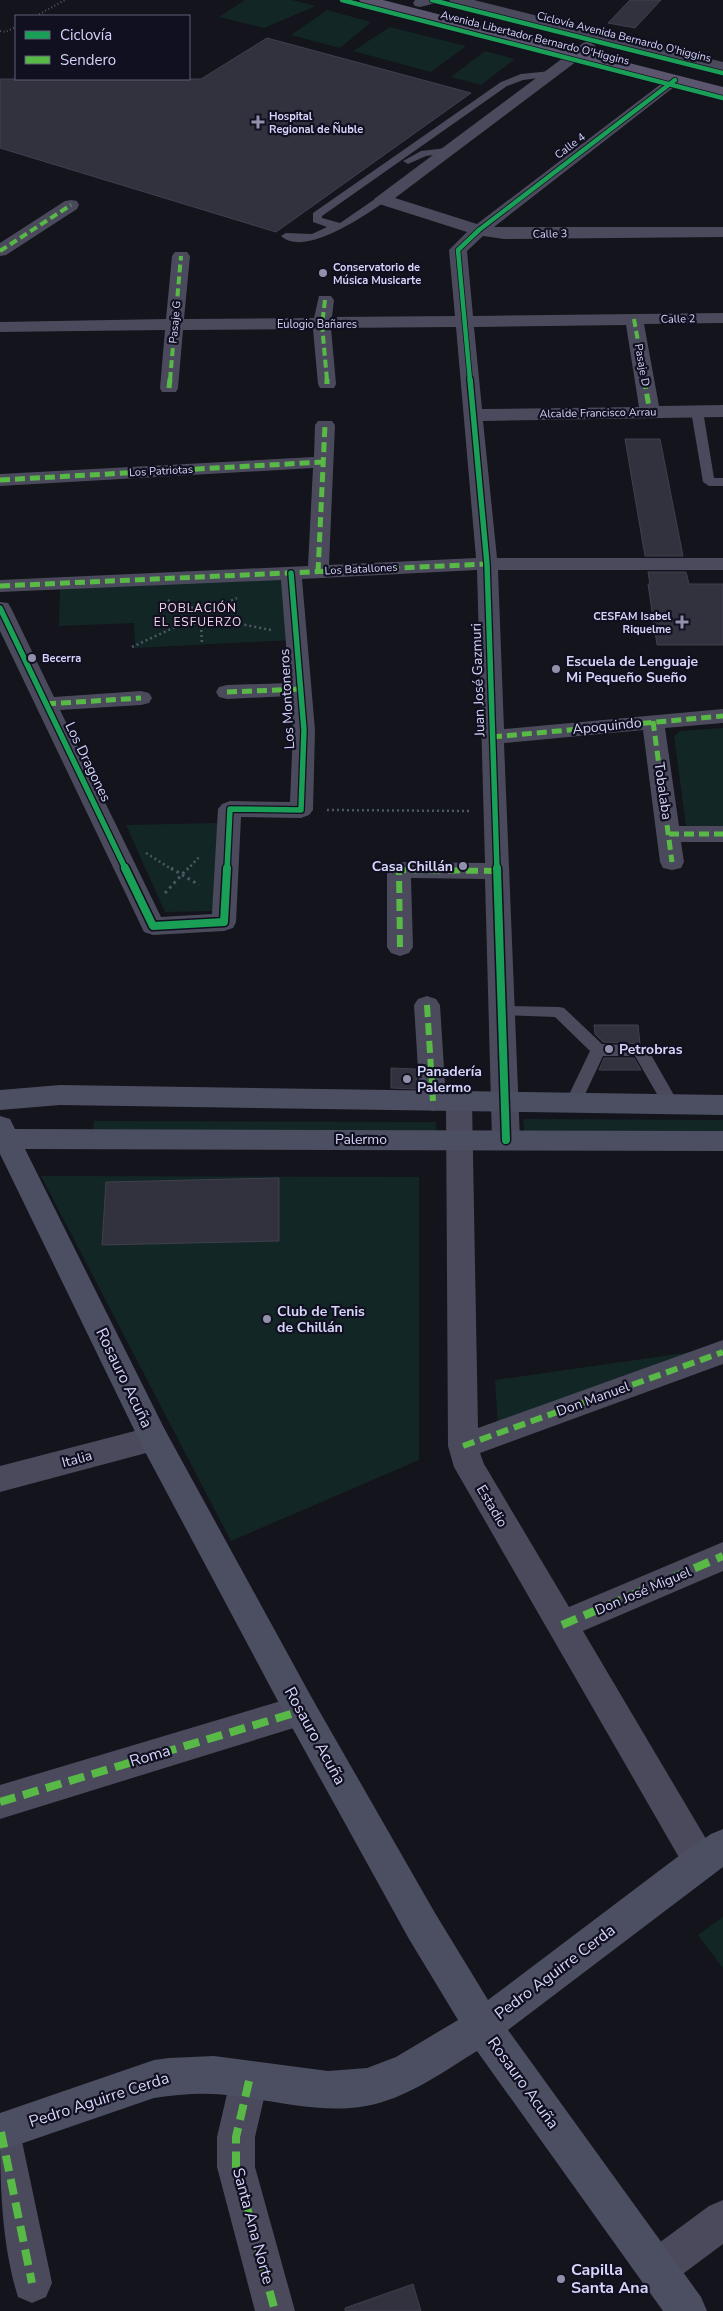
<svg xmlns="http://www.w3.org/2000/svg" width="723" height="2311" viewBox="0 0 723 2311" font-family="'Nunito Sans',sans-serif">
  <rect width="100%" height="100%" fill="#14141c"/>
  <path fill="#132626" d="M245 0H292L316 6 264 28 219 17Z
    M327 10 371 22 340 48 291 35Z
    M390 27 466 46 431 72 353 51Z
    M485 51 515 59 481 85 451 77Z
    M286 578 293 640 135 648 134 623 59 626 60 588Z
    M723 728V829H694L686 825 674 736 680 731Z
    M218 823 216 911 165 912 126 825Z
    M523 1119 723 1120V1139L525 1138Z
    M94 1121 436 1122 437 1140 92 1139Z
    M41 1176 419 1177V1460L231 1541Z
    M712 1349 498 1428 495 1380Z
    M723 1917V1968L698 1935Z"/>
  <path fill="#32323e" stroke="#403f4f" d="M630 0H661L635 28 608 23Z
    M267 38 471 93 276 232 0 148V79H201Z
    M625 439H660L683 556H645Z
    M648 572H686L689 584H723V645H657L648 584H650Z
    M594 1025H638L640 1044 603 1042 595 1034Z
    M604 1058H634L641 1070H599Z
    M391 1068 416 1069 417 1089 391 1088Z
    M279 1178V1241L102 1245 106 1182Z
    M413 2284 421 2311H345V2308Z"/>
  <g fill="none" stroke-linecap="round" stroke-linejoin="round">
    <path stroke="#4b5963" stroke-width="2" stroke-dasharray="1 2.5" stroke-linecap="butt" d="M36 16 65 0
      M0 31 5 32 16 27"/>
    <path stroke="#4b5963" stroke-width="2.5" stroke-dasharray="2 3" stroke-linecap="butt" d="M168 600 185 610
      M200 605 209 607 215 612V619L201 625 186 622 182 616 185 610Z
      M213 609 237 598
      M215 619 271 630
      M201 625 202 644
      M132 647 186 622
      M327 810 470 811
      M146 853 173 870
      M187 870 200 856"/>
    <path stroke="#4b5963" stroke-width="3" stroke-dasharray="2.5 4" stroke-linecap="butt" d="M171 868 199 885
      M165 893 188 868"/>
    <path fill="#4a4a5c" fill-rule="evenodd" d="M551 71 556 74 554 76 523 80 507 86 322 216V218L340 223 378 197H386V201C365 215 305 258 281 236L286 233 312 234 327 227 313 222V213L501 82 521 74Z
      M446 148 449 149V153L426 156 408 164 403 161 421 151Z
      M697 408 703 411 714 478H723V486H709L703 482 691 411Z
      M503 1006 559 1007 564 1008 602 1044 646 1046 679 1104 677 1108H665L635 1056H603L579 1107H567L565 1103 590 1051 555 1017 498 1015 495 1011 498 1007Z"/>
    <path fill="#4a4a5c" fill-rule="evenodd" d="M415 0H438L436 3 420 7 415 6 413 3Z
      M449 0H474L723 62V72L451 3Z
      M588 41 596 46 593 49 395 198 477 224 670 77H680L683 80 494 227H723V237L504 239 483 236 467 251 473 316 723 313V323L644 324 659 406 723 405V417L483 421 497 558H723V570H498L504 729 723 709V723L665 728 679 826H723V842H681L684 862 681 868 672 870 663 868 660 862 643 730 504 743 520 1140 516 1147 506 1150 496 1147 492 1140 485 879 411 878 413 947 409 953 400 956 391 953 387 947V870L390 864 399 862 485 863 477 570 302 579 315 730 313 810 309 815 301 818 241 817 236 922 233 928 224 931 153 935 144 932 0 631V602L8 603 11 608 54 697 141 691 149 693 152 698 149 703 141 705 60 710 161 917 212 914 218 809 222 804 230 801 290 802 293 730 290 696 227 699 219 697 216 692 219 687 227 685 289 683 281 580 0 592V580L308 566 313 468 0 486V474L314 457 315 425 318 421H332L335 425 329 565 476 558 456 327 331 328 336 384 334 388H320L318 384 313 329 183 330 178 388 176 392H162L160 388 165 330 0 332V322L166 319 172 256 175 252H187L190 256 184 319 314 318 319 296H331L334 300 332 317 455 316 449 250 467 232 376 203 374 199 583 43ZM626 325 639 407 482 409 474 327Z
      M71 200 77 201 79 205 77 209 6 255 0 256V243L65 201Z
      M427 996 436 999 440 1005 446 1100 449 1094 459 1091 469 1094 472 1101 478 1428 723 1340V1364L480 1453 484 1464 569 1607 723 1542V1571L583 1631 712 1849 718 1861 712 1873 700 1878 688 1873 454 1467 448 1446 446 1103 443 1108 433 1111 423 1108 420 1101 414 1005 418 999Z
      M154 1426 165 1430 169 1439 165 1448 0 1492V1466Z
      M301 1695 313 1700 318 1711 313 1722 0 1819V1785Z
      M249 2062 262 2068 268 2081 255 2137V2167L295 2311H255L217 2167V2137L230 2081 236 2068Z
      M0 2113 15 2118 20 2132 52 2283 46 2297 32 2303 18 2297C0 2239 0 2174 0 2113Z
      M723 2200V2244L672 2282 658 2288 644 2282 638 2268 644 2254 709 2206Z"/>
    <path fill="#4c4e62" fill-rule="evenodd" d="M60 1085 723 1095V1115L60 1105 0 1110V1090Z
      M0 1116 10 1119 15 1129 723 1131V1151L25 1149 165 1430 313 1700 435 1913 488 2000 676 1858 711 1834 723 1829V1867L508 2030 701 2297 707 2311H663L477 2051C443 2072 406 2099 366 2106 321 2114 278 2101 234 2096 207 2092 181 2094 154 2098L0 2151V2113L154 2060 169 2058 214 2056 328 2071 367 2068 396 2057 458 2020 409 1939 289 1722 143 1448 0 1154Z"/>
    <path fill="#5b556d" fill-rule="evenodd" d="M359 0H383L723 87V97L361 3Z"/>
    <path stroke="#58b947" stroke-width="4" stroke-dasharray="8 4" stroke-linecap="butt" d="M0 251 71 205
      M325 300 322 325 327 380
      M634 319 645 380
      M170 380 181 256"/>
    <path stroke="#58b947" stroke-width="5" stroke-dasharray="10 5" stroke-linecap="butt" d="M327 379V384
      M644 379 650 412
      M169 388 170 379
      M0 480 323 462
      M318 572 325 425
      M0 586 487 564
      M227 692 301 689
      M46 704 141 698
      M653 721 672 862
      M492 737 723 716
      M669 834H723"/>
    <path stroke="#58b947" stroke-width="6" stroke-dasharray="12 6" stroke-linecap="butt" d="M400 947 399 870 498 871
      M427 1005 433 1101
      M463 1446 723 1352"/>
    <path stroke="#58b947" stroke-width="8" stroke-dasharray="16 8" stroke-linecap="butt" d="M562 1625 723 1556
      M0 1802 301 1711
      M249 2081 236 2137V2167L275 2311
      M1 2132 32 2283"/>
    <g stroke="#111020" stroke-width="6">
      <path id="cycleway-far2" d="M342 0 723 98
        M432 0 723 73
        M470 380 458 250 479 230 675 80"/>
    </g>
    <g stroke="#111020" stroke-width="8">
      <path id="cycleway-far1" d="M470 379 487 564 497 870
        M0 608 126 870
        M227 870 230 809 301 810 304 730 291 573"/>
    </g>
    <g stroke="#111020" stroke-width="11">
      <path id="cycleway" d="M125 868 153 926 224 922 227 868
        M497 868 506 1140"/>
    </g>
    <use href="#cycleway-far2" stroke="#1a9f57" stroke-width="4.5"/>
    <use href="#cycleway-far1" stroke="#1a9f57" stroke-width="5.5"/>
    <use href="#cycleway" stroke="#1a9f57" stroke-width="8"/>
  </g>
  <g fill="#9191ac" stroke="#111020" stroke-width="2">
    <path d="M255.5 114.5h5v5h5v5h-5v5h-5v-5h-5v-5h5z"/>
    <circle cx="323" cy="273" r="5"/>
    <path d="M679.5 614.5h5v5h5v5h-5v5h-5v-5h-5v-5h5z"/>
    <circle cx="32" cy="658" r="5"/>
    <circle cx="556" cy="669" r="5"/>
    <circle cx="463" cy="866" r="5"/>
    <circle cx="609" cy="1049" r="5"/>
    <circle cx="407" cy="1079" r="5"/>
    <circle cx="267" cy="1319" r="5"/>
    <circle cx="561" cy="2279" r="5"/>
  </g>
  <g text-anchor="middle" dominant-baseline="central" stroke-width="4.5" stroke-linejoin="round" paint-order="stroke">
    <g font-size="11" fill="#d5d4fa" stroke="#111020">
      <text transform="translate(624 37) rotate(14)">Ciclovía Avenida Bernardo O'higgins</text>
      <text transform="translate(535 38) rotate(14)">Avenida Libertador Bernardo O'Higgins</text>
      <text transform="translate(570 146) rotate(-37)">Calle 4</text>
      <text transform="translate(550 234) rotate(-1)">Calle 3</text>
      <text transform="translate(678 319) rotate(-1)">Calle 2</text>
      <text transform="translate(175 322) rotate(-85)">Pasaje G</text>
      <text x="317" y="324">Eulogio Bañares</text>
      <text transform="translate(642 365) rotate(80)">Pasaje D</text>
      <text transform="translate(598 413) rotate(-1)">Alcalde Francisco Arrau</text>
      <text transform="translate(161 471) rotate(-3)">Los Patriotas</text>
      <text transform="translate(361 569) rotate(-3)">Los Batallones</text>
    </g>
    <g font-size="11" font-weight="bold" fill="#d5d4fa" stroke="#111020" text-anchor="start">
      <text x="269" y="116">Hospital<tspan x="269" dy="13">Regional de Ñuble</tspan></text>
      <text x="333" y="267">Conservatorio de<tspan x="333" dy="13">Música Musicarte</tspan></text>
      <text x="671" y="616" text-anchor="end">CESFAM Isabel<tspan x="671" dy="13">Riquelme</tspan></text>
      <text x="42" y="658">Becerra</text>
    </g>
    <g font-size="12" letter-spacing="1" fill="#fad6f0" stroke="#111020">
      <text x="198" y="608">POBLACIÓN<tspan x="198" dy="14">EL ESFUERZO</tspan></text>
    </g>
    <g font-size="14" font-weight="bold" fill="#d5d4fa" stroke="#111020" text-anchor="start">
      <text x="566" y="661">Escuela de Lenguaje<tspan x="566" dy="16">Mi Pequeño Sueño</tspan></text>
      <text x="453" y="866" text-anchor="end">Casa Chillán</text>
      <text x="619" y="1049">Petrobras</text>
      <text x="417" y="1071">Panadería<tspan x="417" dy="16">Palermo</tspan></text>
      <text x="277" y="1311">Club de Tenis<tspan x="277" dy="16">de Chillán</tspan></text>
    </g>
    <g font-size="14" fill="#d5d4fa" stroke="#111020">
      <text transform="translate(478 680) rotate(-92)">Juan José Gazmuri</text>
      <text transform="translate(287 699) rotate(-93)">Los Montoneros</text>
      <text transform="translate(607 726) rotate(-6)">Apoquindo</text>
      <text transform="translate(88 762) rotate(64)">Los Dragones</text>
      <text transform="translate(663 791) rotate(82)">Tobalaba</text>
      <text x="361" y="1139">Palermo</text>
      <text transform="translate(593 1399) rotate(-20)">Don Manuel</text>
      <text transform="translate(77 1459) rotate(-15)">Italia</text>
      <text transform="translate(492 1506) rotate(59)">Estadio</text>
      <text transform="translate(643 1591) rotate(-23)">Don José Miguel</text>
    </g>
    <g font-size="16" fill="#d5d4fa" stroke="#111020">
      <text transform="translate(124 1378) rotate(64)">Rosauro Acuña</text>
      <text transform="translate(315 1736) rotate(61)">Rosauro Acuña</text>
      <text transform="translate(150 1756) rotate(-17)">Roma</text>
      <text transform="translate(555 1972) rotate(-37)">Pedro Aguirre Cerda</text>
      <text transform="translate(523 2083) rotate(54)">Rosauro Acuña</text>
      <text transform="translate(99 2100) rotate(-18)">Pedro Aguirre Cerda</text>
      <text transform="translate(253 2226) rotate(75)">Santa Ana Norte</text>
    </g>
    <g font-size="16" font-weight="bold" fill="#d5d4fa" stroke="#111020" text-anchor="start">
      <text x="571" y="2270">Capilla<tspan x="571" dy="18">Santa Ana</tspan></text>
    </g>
  </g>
  <rect x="15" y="15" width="175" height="65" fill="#111020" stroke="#5f5e77"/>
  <rect x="25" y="31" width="25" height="8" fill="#1a9f57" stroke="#5f5e77"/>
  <text x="60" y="40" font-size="15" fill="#d5d4fa">Ciclovía</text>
  <rect x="25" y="56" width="25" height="8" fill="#58b947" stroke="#5f5e77"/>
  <text x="60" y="65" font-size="15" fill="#d5d4fa">Sendero</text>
</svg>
